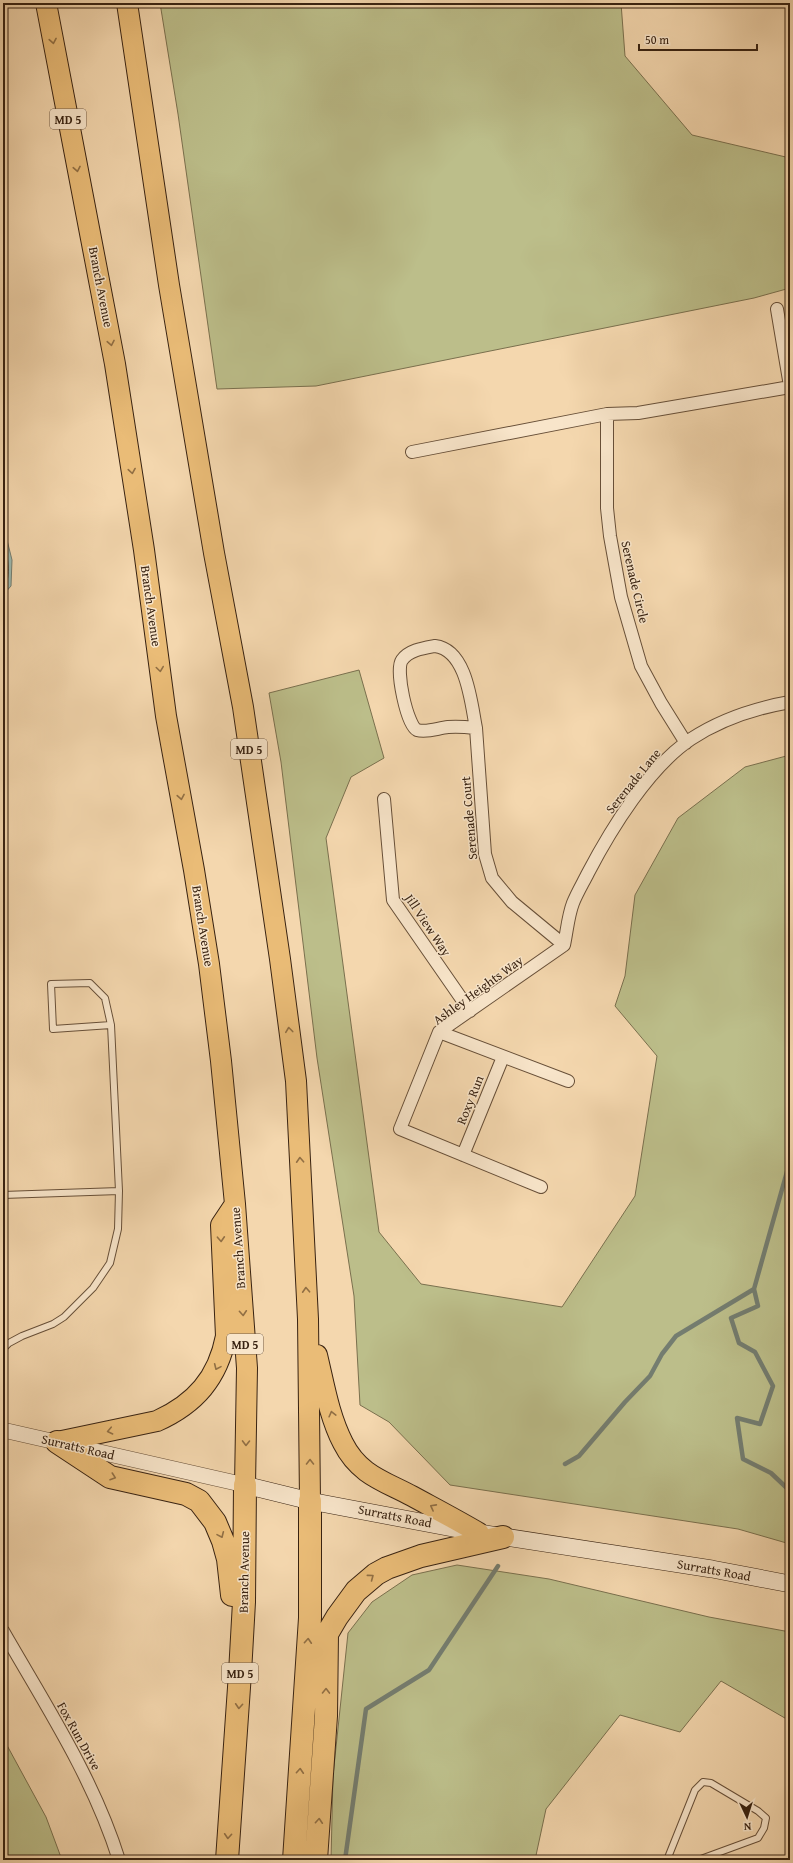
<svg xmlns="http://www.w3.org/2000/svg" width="793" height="1863" viewBox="0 0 793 1863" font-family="'Gentium Book Plus',serif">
  <rect width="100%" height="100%" fill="#f4d7ae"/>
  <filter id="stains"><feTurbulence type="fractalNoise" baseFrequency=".005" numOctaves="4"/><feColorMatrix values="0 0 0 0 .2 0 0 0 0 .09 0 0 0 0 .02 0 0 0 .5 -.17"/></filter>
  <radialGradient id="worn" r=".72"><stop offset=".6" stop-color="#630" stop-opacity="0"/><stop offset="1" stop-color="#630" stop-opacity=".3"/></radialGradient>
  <path fill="#bcbe8a" stroke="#7a704e" d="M160 3H621L625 56 692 135 790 158V288L754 298 316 386 217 389 178 114Z
    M359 670 384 758 351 777 326 838 379 1232 421 1284 562 1307 635 1196 657 1056 615 1006 625 976 635 895 678 818 745 767 790 755V1544L738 1529 450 1485 389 1422 360 1405 354 1296 317 1058 281 762 269 693Z
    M457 1565 549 1579 709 1617 790 1632V1721L721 1681 680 1732 620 1715 546 1809 535 1860H331L333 1776 348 1633 372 1602 412 1575Z
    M3 1738 46 1817 62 1860H3Z"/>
  <path fill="#9cb9af" stroke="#747d70" d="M3 524 12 560 11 586 3 595Z"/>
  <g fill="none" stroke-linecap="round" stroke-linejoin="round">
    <path stroke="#6a6e60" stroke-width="1" d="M3 540C7 554 13 576 3 589"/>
    <path stroke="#747d70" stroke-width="4.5" d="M754 1289 758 1306 731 1318 739 1343 755 1352 773 1386 760 1424 737 1418 743 1459 771 1473 790 1491
      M565 1464 579 1456 625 1402 650 1376 662 1354 676 1336 754 1289 790 1161
      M345 1860 366 1709 429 1670 498 1566"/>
    <g stroke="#674f38" stroke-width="8">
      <path id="service" d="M3 1195 119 1191
        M3 1349 9 1343 22 1336 53 1324 64 1317 93 1288 110 1263 118 1229 119 1191 111 1025 105 998 90 983 51 984 53 1029 111 1025
        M667 1860 695 1790 703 1782 711 1783 758 1811 766 1818 764 1828 758 1838 698 1860"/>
    </g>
    <g stroke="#674f38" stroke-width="14">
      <path id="minor" d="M777 309 790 386
        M607 414V508L610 536 621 597 641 666 661 703 686 743
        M412 452 607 414 638 413 790 387
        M435 646C467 650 471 703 476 728 467 727 457 726 448 727 438 728 427 733 417 730 407 725 395 670 402 660 409 650 424 648 435 646Z
        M476 728 485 854 492 878 512 902 564 945
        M384 799 393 900 470 1011
        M564 945C567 931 568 916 573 903 577 893 583 883 588 873 611 829 649 767 691 739 720 720 756 708 790 702
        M439 1032 568 1081
        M463 1155 503 1057
        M541 1187 400 1129 439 1032 564 945
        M3 1631C46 1706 93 1777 119 1860"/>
    </g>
    <g stroke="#674f38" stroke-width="16">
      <path id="tertiary" d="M3 1430 245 1485"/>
    </g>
    <g stroke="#382211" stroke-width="18">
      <path id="secondary" d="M245 1485 310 1501 479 1533 712 1569 790 1584"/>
    </g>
    <g stroke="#382211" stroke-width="22">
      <path id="trunk" d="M46 3 115 364 144 550 166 716 194 870 209 964 221 1061 235 1204 247 1368 245 1485
        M127 3 169 285 214 553 243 707 280 959 296 1081 308 1319 310 1501
        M317 1355C324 1384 329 1416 343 1443 359 1475 384 1481 412 1496 434 1508 457 1520 479 1533
        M57 1442 157 1421C195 1404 218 1378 226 1336L221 1225 235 1204"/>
    </g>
    <g stroke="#382211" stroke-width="24">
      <path id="motorway" d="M57 1442 110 1477 186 1494 199 1501 215 1522 223 1541 228 1559 232 1595
        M227 1860 240 1673 244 1602 245 1485
        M294 1860 310 1618V1501
        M316 1860 326 1716 327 1634 337 1617 356 1591 376 1574 387 1568 421 1556 503 1537"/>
    </g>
    <use href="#service" stroke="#f8e5ca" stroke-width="6"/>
    <use href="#minor" stroke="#f8e5ca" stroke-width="12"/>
    <use href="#tertiary" stroke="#f8e5ca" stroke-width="15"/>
    <use href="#secondary" stroke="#f8e5ca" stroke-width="17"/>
    <use href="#trunk" stroke="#eabc77" stroke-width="20"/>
    <use href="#motorway" stroke="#eabc77" stroke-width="22"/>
  </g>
  <defs><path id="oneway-chevron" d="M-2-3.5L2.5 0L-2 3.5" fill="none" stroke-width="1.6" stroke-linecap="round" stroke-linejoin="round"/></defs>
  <g stroke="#916f44">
    <use href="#oneway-chevron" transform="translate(53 41) rotate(80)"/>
    <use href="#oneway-chevron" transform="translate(77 169) rotate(79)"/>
    <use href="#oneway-chevron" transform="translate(111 343) rotate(79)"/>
    <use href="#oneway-chevron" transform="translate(132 471) rotate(81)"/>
    <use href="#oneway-chevron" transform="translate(160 669) rotate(82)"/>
    <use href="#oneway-chevron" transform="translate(181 797) rotate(80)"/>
    <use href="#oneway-chevron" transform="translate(289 1030) rotate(-97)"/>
    <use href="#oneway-chevron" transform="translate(300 1160) rotate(-93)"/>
    <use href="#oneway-chevron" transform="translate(221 1239) rotate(87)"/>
    <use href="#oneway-chevron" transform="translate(306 1290) rotate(-93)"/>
    <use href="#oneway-chevron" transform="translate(243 1313) rotate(86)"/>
    <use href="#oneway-chevron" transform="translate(217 1367) rotate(114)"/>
    <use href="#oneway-chevron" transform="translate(332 1414) rotate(-104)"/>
    <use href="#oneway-chevron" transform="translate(110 1431) rotate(168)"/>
    <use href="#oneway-chevron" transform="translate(246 1443) rotate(91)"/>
    <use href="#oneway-chevron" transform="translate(310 1462) rotate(-90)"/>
    <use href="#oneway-chevron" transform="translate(113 1477) rotate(19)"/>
    <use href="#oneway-chevron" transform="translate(433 1507) rotate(-152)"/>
    <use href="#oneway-chevron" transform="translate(221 1535) rotate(66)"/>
    <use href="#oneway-chevron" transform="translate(371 1577) rotate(-37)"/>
    <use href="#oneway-chevron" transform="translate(308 1641) rotate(-86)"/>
    <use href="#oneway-chevron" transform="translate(326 1691) rotate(-89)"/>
    <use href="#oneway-chevron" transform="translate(239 1706) rotate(94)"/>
    <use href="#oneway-chevron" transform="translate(300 1771) rotate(-86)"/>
    <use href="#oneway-chevron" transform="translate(319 1821) rotate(-86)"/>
    <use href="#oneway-chevron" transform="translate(228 1836) rotate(94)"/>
  </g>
  <g text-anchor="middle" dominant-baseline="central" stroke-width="3" stroke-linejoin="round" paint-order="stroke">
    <g fill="#f8e5ca" stroke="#725c48" stroke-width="1">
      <rect x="50" y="109" width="36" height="20" rx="3"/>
      <rect x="231" y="739" width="36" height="20" rx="3"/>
      <rect x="227" y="1334" width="36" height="20" rx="3"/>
      <rect x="222" y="1663" width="36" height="20" rx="3"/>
    </g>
    <g font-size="12" font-weight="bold" fill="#382211">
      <text x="68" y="119">MD 5</text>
      <text x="249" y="749">MD 5</text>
      <text x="245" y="1344">MD 5</text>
      <text x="240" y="1673">MD 5</text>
    </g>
    <g font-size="13" fill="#382211" stroke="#f8e5ca">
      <text transform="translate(101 287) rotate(79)">Branch Avenue</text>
      <text transform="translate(635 582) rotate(77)">Serenade Circle</text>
      <text transform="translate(151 606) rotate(82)">Branch Avenue</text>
      <text transform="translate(633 781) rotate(-51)">Serenade Lane</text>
      <text transform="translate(469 818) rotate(-95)">Serenade Court</text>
      <text transform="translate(428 925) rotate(56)">Jill View Way</text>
      <text transform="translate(203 926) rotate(81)">Branch Avenue</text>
      <text transform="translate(478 990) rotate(-36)">Ashley Heights Way</text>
      <text transform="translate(470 1100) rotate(-68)">Roxy Run</text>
      <text transform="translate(238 1248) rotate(-94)">Branch Avenue</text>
      <text transform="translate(78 1447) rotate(13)">Surratts Road</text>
      <text transform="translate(395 1516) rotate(11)">Surratts Road</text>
      <text transform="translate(714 1570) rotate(10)">Surratts Road</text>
      <text transform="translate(244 1572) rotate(-89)">Branch Avenue</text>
      <text transform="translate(79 1736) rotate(61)">Fox Run Drive</text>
    </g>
  </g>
  <rect width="793" height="1863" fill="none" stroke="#f4d7ae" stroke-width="16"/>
  <rect x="4" y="4" width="785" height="1855" fill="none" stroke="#382211" stroke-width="2"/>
  <rect x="8" y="8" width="777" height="1847" fill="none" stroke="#382211"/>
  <g transform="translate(747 1817) rotate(176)" stroke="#f8e5ca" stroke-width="3" paint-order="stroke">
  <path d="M0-3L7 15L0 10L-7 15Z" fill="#382211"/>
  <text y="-6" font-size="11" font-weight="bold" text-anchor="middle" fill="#382211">N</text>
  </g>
  <path d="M639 44v6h118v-6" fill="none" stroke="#382211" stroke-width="2"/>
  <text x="645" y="44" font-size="12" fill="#382211" stroke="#f8e5ca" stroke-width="3" paint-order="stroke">50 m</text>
  <rect width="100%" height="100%" filter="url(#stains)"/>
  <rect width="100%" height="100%" fill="url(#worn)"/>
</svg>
